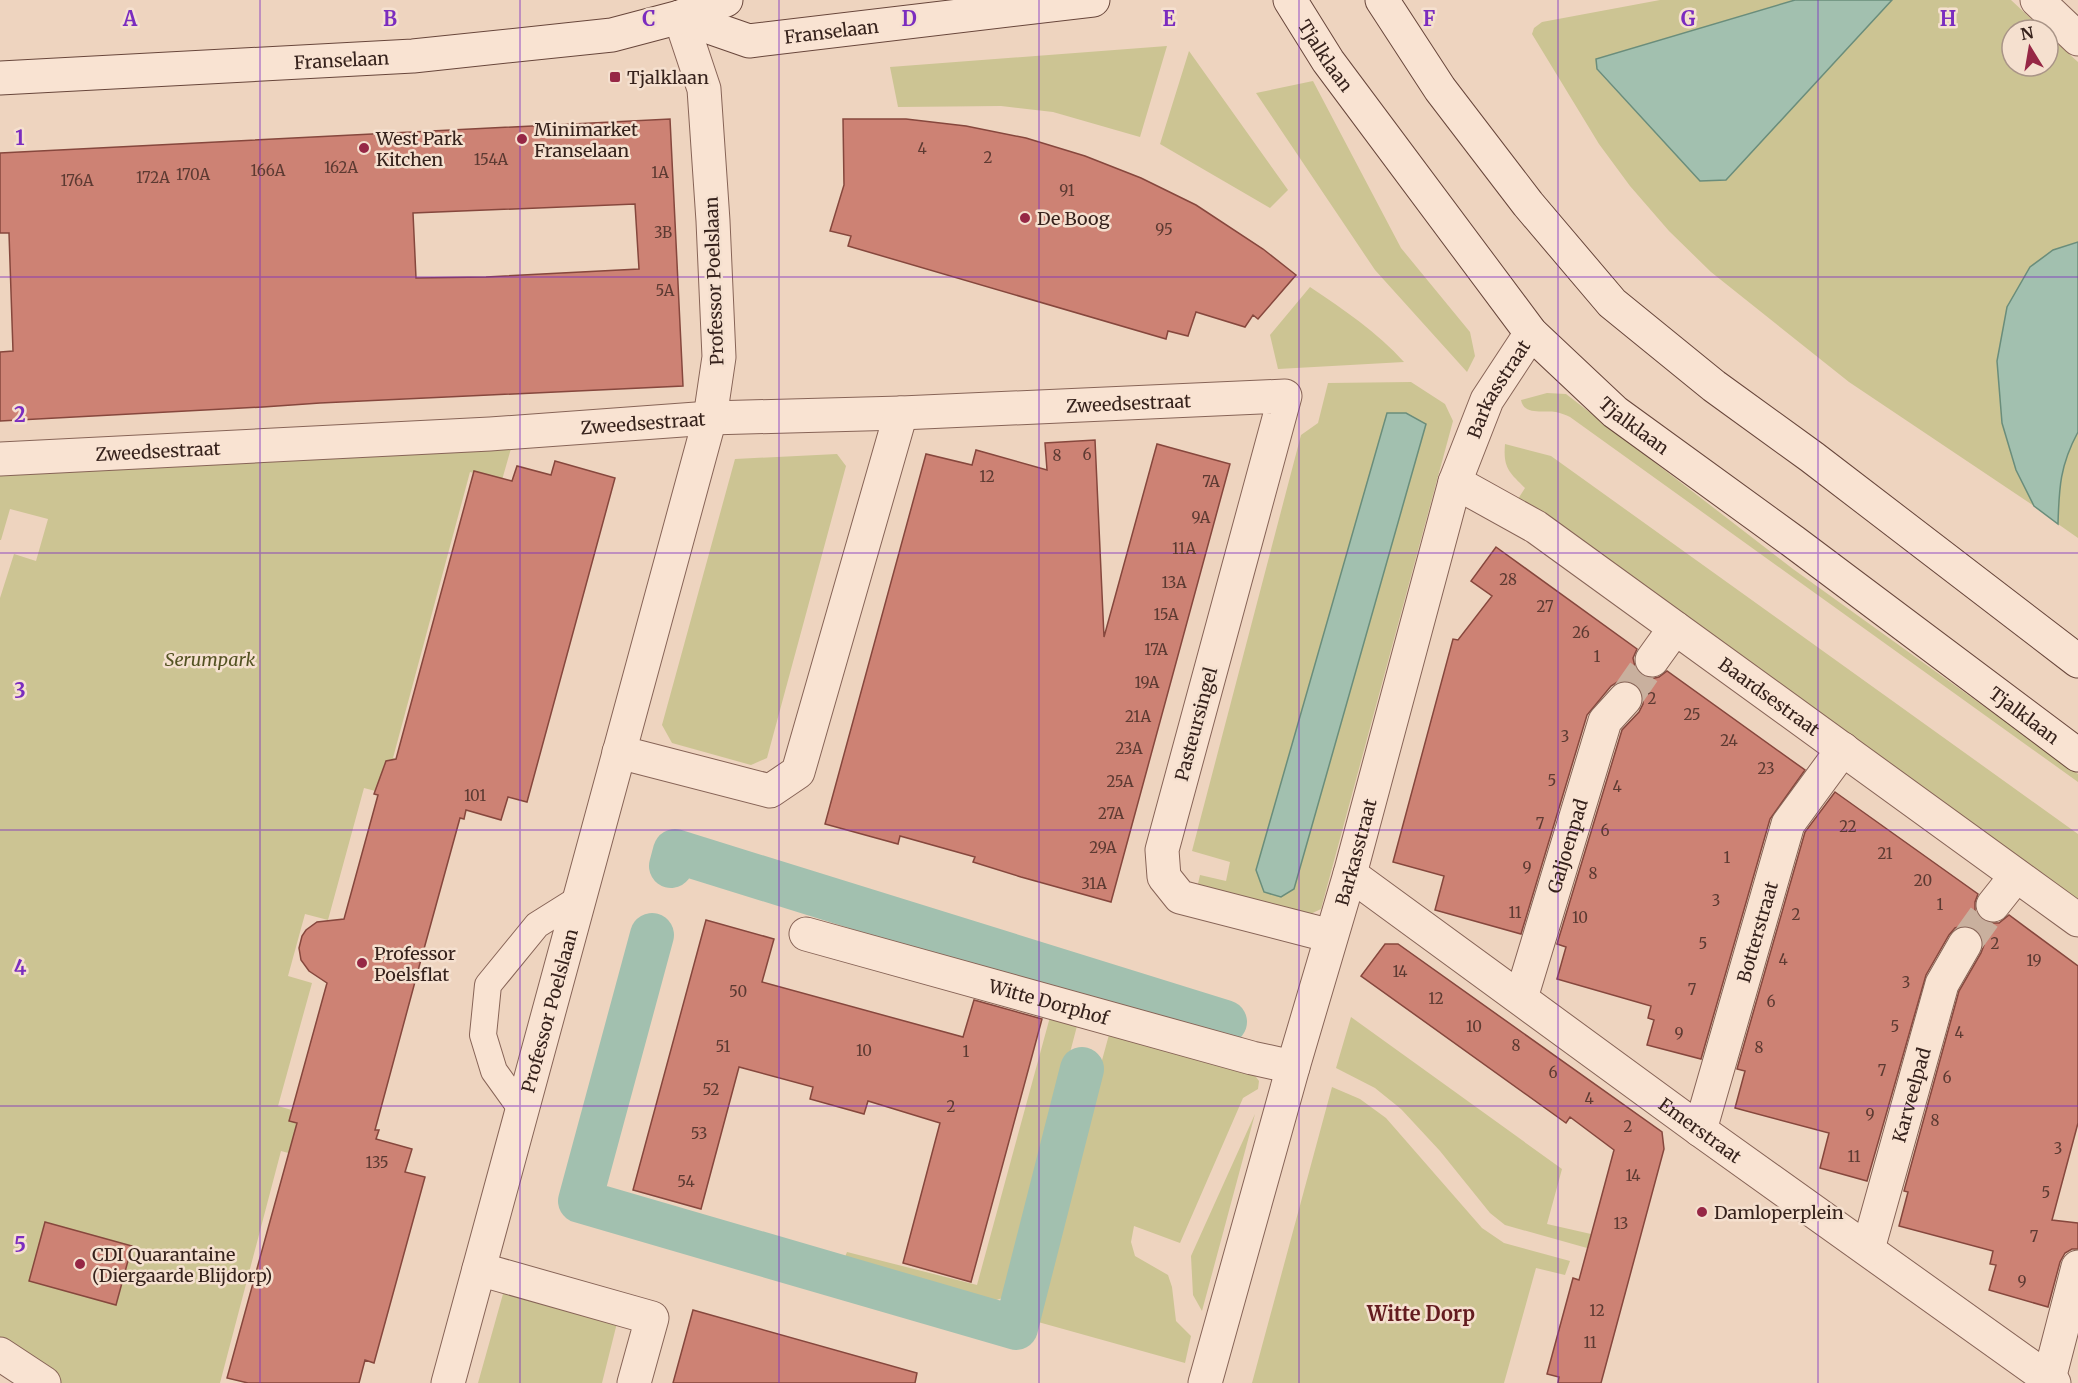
<svg xmlns="http://www.w3.org/2000/svg" width="2078" height="1383" viewBox="0 0 2078 1383" font-family="Merriweather,serif">
  <rect width="100%" height="100%" fill="#eed4bf"/>
  <path fill="#ccc493" d="M1660 0H1795L1596 59 1597 70 1700 181 1726 180 1892 0H2011L2043 30H2012V66H2048V35L2078 62V242L2053 250 1997 361 2002 423 2013 461 2078 393V538L2058 524V518L2030 498 2034 506 1849 382 1711 272 1669 231 1630 186 1599 144 1532 34 1534 28 1542 22Z
    M1167 46 1140 137 1053 112 1001 106 898 107 890 67Z
    M1189 51 1288 190 1270 208 1160 144Z
    M1313 81 1401 248 1470 332 1475 356 1467 372 1375 270 1256 93Z
    M1310 287C1344 310 1376 331 1404 362L1278 369 1270 335Z
    M1411 382 1445 404 1453 421 1321 909 1300 919 1197 888 1200 875 1226 881 1230 862 1192 851 1301 435 1318 423 1328 383Z
    M1547 393 1566 394 1793 569 2078 774V782L1570 417C1566 415 1561 413 1556 412 1543 410 1524 416 1521 400Z
    M1505 444 1551 456 2078 834V902L1518 499 1525 488C1509 472 1503 468 1505 444Z
    M512 445 502 480 470 472 393 758 410 763 402 798 364 788 328 920 305 914 288 976 312 983 278 1106 319 1118 307 1158 281 1151 220 1383H58L0 1345V598L14 554 36 561 48 519 10 509 1 540H0V468Z
    M837 454 846 466 767 758 751 765 672 743 662 725 735 459Z
    M1050 1017 1077 1026 1006 1297 983 1304 840 1269 847 1252 977 1285Z
    M1351 1017 1562 1169 1547 1224 1591 1234 1587 1248 1505 1225 1490 1213 1440 1151 1401 1109 1375 1088 1336 1068Z
    M1110 1031 1253 1073 1259 1081 1258 1089 1243 1098 1180 1243 1134 1226 1131 1242 1135 1256 1168 1275 1172 1287 1176 1321 1191 1336 1185 1363 1031 1320Z
    M1332 1087 1360 1099 1386 1118 1482 1228 1504 1243 1570 1261 1565 1275 1536 1268 1504 1383H1252Z
    M1255 1114 1202 1311 1193 1295 1191 1256Z
    M510 1269 622 1303 602 1383H478Z"/>
  <path fill="#a2c0af" stroke="#6a8d7b" stroke-width="1.5" d="M1795 0H1892L1726 180 1700 181 1597 69 1596 59Z
    M2078 242V432C2060 465 2059 488 2058 524L2034 506 2016 470 2002 423 1997 361 2007 307 2030 267 2053 250Z
    M1387 413H1406L1426 424 1294 889 1281 897 1264 892 1256 870Z"/>
  <g fill="none" stroke-linecap="round" stroke-linejoin="round">
    <path stroke="#a2c0af" stroke-width="44" d="M671 866 675 851 1225 1022
      M652 935 580 1201 1016 1328 1082 1069"/>
  </g>
  <path fill="#cd8274" stroke="#86473d" stroke-width="1.5" fill-rule="evenodd" d="M670 119 683 386 320 403 263 407 0 421V352L13 351 9 233H0V153ZM635 204 639 269 486 277 416 278 413 213Z
    M843 119H906L966 126 1026 138 1085 156 1141 178 1196 205 1263 249 1296 275 1258 319 1253 315 1245 327 1196 312 1188 336 1168 331 1166 339 848 246 851 236 830 231 844 185Z
    M1095 440 1104 637 1157 444 1230 464 1111 902 1021 877 973 862 975 857 900 836 898 844 825 824 926 454 972 465 976 450 1047 470 1045 443Z
    M555 461 615 478 527 802 508 797 501 820 466 810 464 819 460 818 419 967 375 1130H379L376 1139 412 1149 405 1172 425 1177 374 1363 365 1360 359 1383H248L227 1378 297 1123 289 1121 327 983 309 971 301 960 299 948 302 936 306 930 317 922 344 919 378 795 374 794 386 761 396 759 474 471 512 481 517 466 551 475Z
    M1496 547 1637 649 1633 658 1635 667 1642 676 1651 679 1659 677 1667 671 1805 770 1770 819 1701 1059 1647 1045 1654 1020 1648 1018 1651 1006 1557 979 1566 947 1557 944 1622 730 1639 712 1643 704V694L1637 685 1628 681H1619L1611 686 1587 715 1521 934 1435 910 1444 876 1393 862 1453 639 1458 640 1492 596 1471 581Z
    M1835 792 1978 894 1975 902V911L1982 920 1990 923H1999L2009 915 2078 966V1123L2052 1220 2078 1223V1249H2072L2065 1253 2060 1262 2048 1307 1989 1290 1996 1265 1990 1264 1993 1251 1899 1226 1908 1192 1904 1191 1959 991 1981 953 1984 945 1981 935 1975 928 1966 925 1955 928 1949 935 1926 975 1867 1181 1820 1168 1829 1133 1735 1108 1745 1071 1737 1069 1805 832Z
    M706 920 774 939 762 982 963 1037 974 1000 1042 1019 971 1282 903 1263 940 1123 868 1101 864 1114 810 1099 813 1087 739 1067 701 1209 633 1190Z
    M1385 944H1398L1662 1132 1664 1149 1601 1383H1558L1559 1377 1547 1374 1573 1278 1579 1280 1614 1150 1570 1117 1566 1123 1361 976Z
    M45 1222 132 1246 116 1305 29 1281Z
    M693 1310 917 1373 915 1383H673Z"/>
  <g fill="none" stroke-linecap="round" stroke-linejoin="round">
    <path stroke="#c9b09e" stroke-width="33" stroke-dasharray="33 16" stroke-linecap="butt" d="M1625 699 1652 660
      M1965 944 1993 905"/>
    <g stroke="#876457" stroke-width="28">
      <path id="lane" d="M522 1110 494 1071 483 1035 488 985 537 925 580 898"/>
    </g>
    <g stroke="#876457" stroke-width="35">
      <g id="street">
        <path d="M2037 0 2078 39"/>
        <path id="s1" d="M0 459 490 434 710 418 901 413 1285 396 1162 850 1164 877 1180 897 1331 936"/>
        <path id="s2" d="M1455 482 1536 527 2078 920"/>
        <path d="M1652 660 1675 628"/>
        <path d="M619 752 770 791 798 772 901 413"/>
        <path id="s3" d="M1350 874 1700 1130 2054 1383"/>
        <path d="M1993 905 2016 876"/>
        <path id="s4" d="M806 934 1252 1058 1293 1067"/>
        <path id="s5" d="M1521 998 1605 721 1625 699"/>
        <path id="s6" d="M1700 1130 1788 824 1843 749"/>
        <path id="s7" d="M1868 1249 1942 984 1965 944"/>
        <path d="M479 1269 652 1318 634 1383"/>
        <path d="M0 1354 44 1383"/>
        <path d="M2049 1379 2078 1267"/>
        <path id="s8" d="M448 1383 710 418 719 357 713 221 704 89 680 17"/>
        <path id="s9" d="M1205 1383 1293 1067 1350 874 1455 482 1487 400 1531 333"/>
      </g>
    </g>
    <g stroke="#68463b" stroke-width="35">
      <g id="secondary">
        <path id="s10" d="M1290 0 1328 61 1531 333 1615 412 1794 542 2078 755"/>
        <path d="M1382 0 1440 89 1528 204 1612 303 1714 386 1812 457 2078 661"/>
        <path id="s11" d="M680 17 749 41 1093 0"/>
        <path id="s12" d="M0 78 413 56 612 35 680 17 726 0"/>
      </g>
    </g>
    <use href="#lane" stroke="#f9e3d2" stroke-width="26"/>
    <use href="#street" stroke="#f9e3d2" stroke-width="33"/>
    <use href="#secondary" stroke="#f9e3d2" stroke-width="33"/>
  </g>
  <path fill="none" stroke="#7b2cbf" stroke-width="1.5" stroke-opacity="0.55" d="M260 0V1383M520 0V1383M779 0V1383M1039 0V1383M1299 0V1383M1558 0V1383M1818 0V1383M0 277H2078M0 553H2078M0 830H2078M0 1106H2078"/>
  <g fill="#962745" stroke="#f5e0cf" stroke-width="2">
    <rect x="609" y="71" width="12" height="12" rx="3"/>
    <circle cx="522" cy="139" r="6"/>
    <circle cx="364" cy="148" r="6"/>
    <circle cx="1025" cy="218" r="6"/>
    <circle cx="362" cy="963" r="6"/>
    <circle cx="1702" cy="1212" r="6"/>
    <circle cx="80" cy="1264" r="6"/>
  </g>
  <g text-anchor="middle" dominant-baseline="central" stroke-width="5" stroke-linejoin="round" paint-order="stroke">
    <g font-size="15" fill="#5c3a32">
      <text x="922" y="148">4</text>
      <text x="988" y="157">2</text>
      <text x="491" y="159">154A</text>
      <text x="341" y="167">162A</text>
      <text x="268" y="170">166A</text>
      <text x="660" y="172">1A</text>
      <text x="193" y="174">170A</text>
      <text x="153" y="177">172A</text>
      <text x="77" y="180">176A</text>
      <text x="1067" y="190">91</text>
      <text x="1164" y="229">95</text>
      <text x="663" y="232">3B</text>
      <text x="665" y="290">5A</text>
      <text x="1087" y="454">6</text>
      <text x="1057" y="455">8</text>
      <text x="987" y="476">12</text>
      <text x="1211" y="481">7A</text>
      <text x="1201" y="517">9A</text>
      <text x="1184" y="548">11A</text>
      <text x="1508" y="579">28</text>
      <text x="1174" y="582">13A</text>
      <text x="1545" y="606">27</text>
      <text x="1166" y="614">15A</text>
      <text x="1581" y="632">26</text>
      <text x="1156" y="649">17A</text>
      <text x="1597" y="656">1</text>
      <text x="1147" y="682">19A</text>
      <text x="1652" y="698">2</text>
      <text x="1692" y="714">25</text>
      <text x="1138" y="716">21A</text>
      <text x="1565" y="736">3</text>
      <text x="1729" y="740">24</text>
      <text x="1129" y="748">23A</text>
      <text x="1766" y="768">23</text>
      <text x="1552" y="780">5</text>
      <text x="1120" y="781">25A</text>
      <text x="1617" y="786">4</text>
      <text x="475" y="795">101</text>
      <text x="1111" y="813">27A</text>
      <text x="1540" y="823">7</text>
      <text x="1848" y="826">22</text>
      <text x="1605" y="830">6</text>
      <text x="1103" y="847">29A</text>
      <text x="1885" y="853">21</text>
      <text x="1727" y="857">1</text>
      <text x="1527" y="867">9</text>
      <text x="1593" y="873">8</text>
      <text x="1923" y="880">20</text>
      <text x="1094" y="883">31A</text>
      <text x="1716" y="900">3</text>
      <text x="1940" y="904">1</text>
      <text x="1515" y="912">11</text>
      <text x="1796" y="914">2</text>
      <text x="1580" y="917">10</text>
      <text x="1703" y="943">5</text>
      <text x="1995" y="943">2</text>
      <text x="1783" y="959">4</text>
      <text x="2034" y="960">19</text>
      <text x="1400" y="971">14</text>
      <text x="1906" y="982">3</text>
      <text x="1692" y="989">7</text>
      <text x="738" y="991">50</text>
      <text x="1436" y="998">12</text>
      <text x="1771" y="1001">6</text>
      <text x="1474" y="1026">10</text>
      <text x="1895" y="1026">5</text>
      <text x="1959" y="1032">4</text>
      <text x="1679" y="1033">9</text>
      <text x="1516" y="1045">8</text>
      <text x="723" y="1046">51</text>
      <text x="1759" y="1047">8</text>
      <text x="864" y="1050">10</text>
      <text x="966" y="1051">1</text>
      <text x="1882" y="1070">7</text>
      <text x="1553" y="1072">6</text>
      <text x="1947" y="1077">6</text>
      <text x="711" y="1089">52</text>
      <text x="1589" y="1098">4</text>
      <text x="951" y="1106">2</text>
      <text x="1870" y="1114">9</text>
      <text x="1935" y="1120">8</text>
      <text x="1628" y="1126">2</text>
      <text x="699" y="1133">53</text>
      <text x="2058" y="1148">3</text>
      <text x="1854" y="1156">11</text>
      <text x="377" y="1162">135</text>
      <text x="1633" y="1175">14</text>
      <text x="686" y="1181">54</text>
      <text x="2046" y="1192">5</text>
      <text x="1621" y="1223">13</text>
      <text x="2034" y="1236">7</text>
      <text x="2022" y="1281">9</text>
      <text x="1597" y="1310">12</text>
      <text x="1590" y="1342">11</text>
    </g>
    <g font-size="18" fill="#36221c" stroke="#f5e0cf">
      <text stroke="none"><textPath href="#s11" startOffset="156">Franselaan</textPath></text>
      <text stroke="none"><textPath href="#s10" startOffset="66">Tjalklaan</textPath></text>
      <text stroke="none"><textPath href="#s12" startOffset="342">Franselaan</textPath></text>
      <text transform="translate(714 281) rotate(-92)">Professor Poelslaan</text>
      <text stroke="none"><textPath href="#s9" startOffset="1038">Barkasstraat</textPath></text>
      <text stroke="none"><textPath href="#s1" startOffset="1130">Zweedsestraat</textPath></text>
      <text stroke="none"><textPath href="#s1" startOffset="644">Zweedsestraat</textPath></text>
      <text stroke="none"><textPath href="#s10" startOffset="550">Tjalklaan</textPath></text>
      <text stroke="none"><textPath href="#s1" startOffset="158">Zweedsestraat</textPath></text>
      <text stroke="none"><textPath href="#s2" startOffset="381">Baardsestraat</textPath></text>
      <text stroke="none"><textPath href="#s10" startOffset="1036">Tjalklaan</textPath></text>
      <text transform="translate(1196 724) rotate(-75)">Pasteursingel</text>
      <text stroke="none"><textPath href="#s5" startOffset="159">Galjoenpad</textPath></text>
      <text stroke="none"><textPath href="#s9" startOffset="552">Barkasstraat</textPath></text>
      <text stroke="none"><textPath href="#s6" startOffset="206">Botterstraat</textPath></text>
      <text stroke="none"><textPath href="#s4" startOffset="252">Witte Dorphof</textPath></text>
      <text stroke="none"><textPath href="#s8" startOffset="386">Professor Poelslaan</textPath></text>
      <text stroke="none"><textPath href="#s7" startOffset="160">Karveelpad</textPath></text>
      <text stroke="none"><textPath href="#s3" startOffset="434">Emerstraat</textPath></text>
    </g>
    <g font-size="18" fill="#36221c" stroke="#f5e0cf" text-anchor="start">
      <text x="627" y="77">Tjalklaan</text>
      <text x="534" y="129">Minimarket<tspan x="534" dy="21">Franselaan</tspan></text>
      <text x="376" y="138">West Park<tspan x="376" dy="21">Kitchen</tspan></text>
      <text x="1037" y="218">De Boog</text>
      <text x="374" y="953">Professor<tspan x="374" dy="21">Poelsflat</tspan></text>
      <text x="1714" y="1212">Damloperplein</text>
      <text x="92" y="1254">CDI Quarantaine<tspan x="92" dy="21">(Diergaarde Blijdorp)</tspan></text>
    </g>
    <g font-size="18" font-style="italic" fill="#535222" stroke="#f5e0cf">
      <text x="210" y="659">Serumpark</text>
    </g>
    <g font-size="20" font-weight="bold" fill="#631b1f" stroke="#f5e0cf">
      <text x="1421" y="1313">Witte Dorp</text>
    </g>
  </g>
  <g font-size="20" text-anchor="middle" font-weight="bold" fill="#7b2cbf" stroke="#f5e0cf" stroke-width="5" stroke-linejoin="round" paint-order="stroke">
    <text x="130" y="26">A</text>
    <text x="390" y="26">B</text>
    <text x="649" y="26">C</text>
    <text x="909" y="26">D</text>
    <text x="1169" y="26">E</text>
    <text x="1429" y="26">F</text>
    <text x="1688" y="26">G</text>
    <text x="1948" y="26">H</text>
    <text x="20" y="145">1</text>
    <text x="20" y="422">2</text>
    <text x="20" y="698">3</text>
    <text x="20" y="975">4</text>
    <text x="20" y="1252">5</text>
  </g>
  <g transform="translate(2030 48) rotate(349)"><circle r="28" fill="#f5e0cf" stroke="#a99487" stroke-width="1.5"/>
  <path d="M0-4.5L10 22L0 15L-10 22Z" fill="#962745"/>
  <text y="-9" font-size="16" font-weight="bold" text-anchor="middle" fill="#36221c">N</text>
  </g>
</svg>
